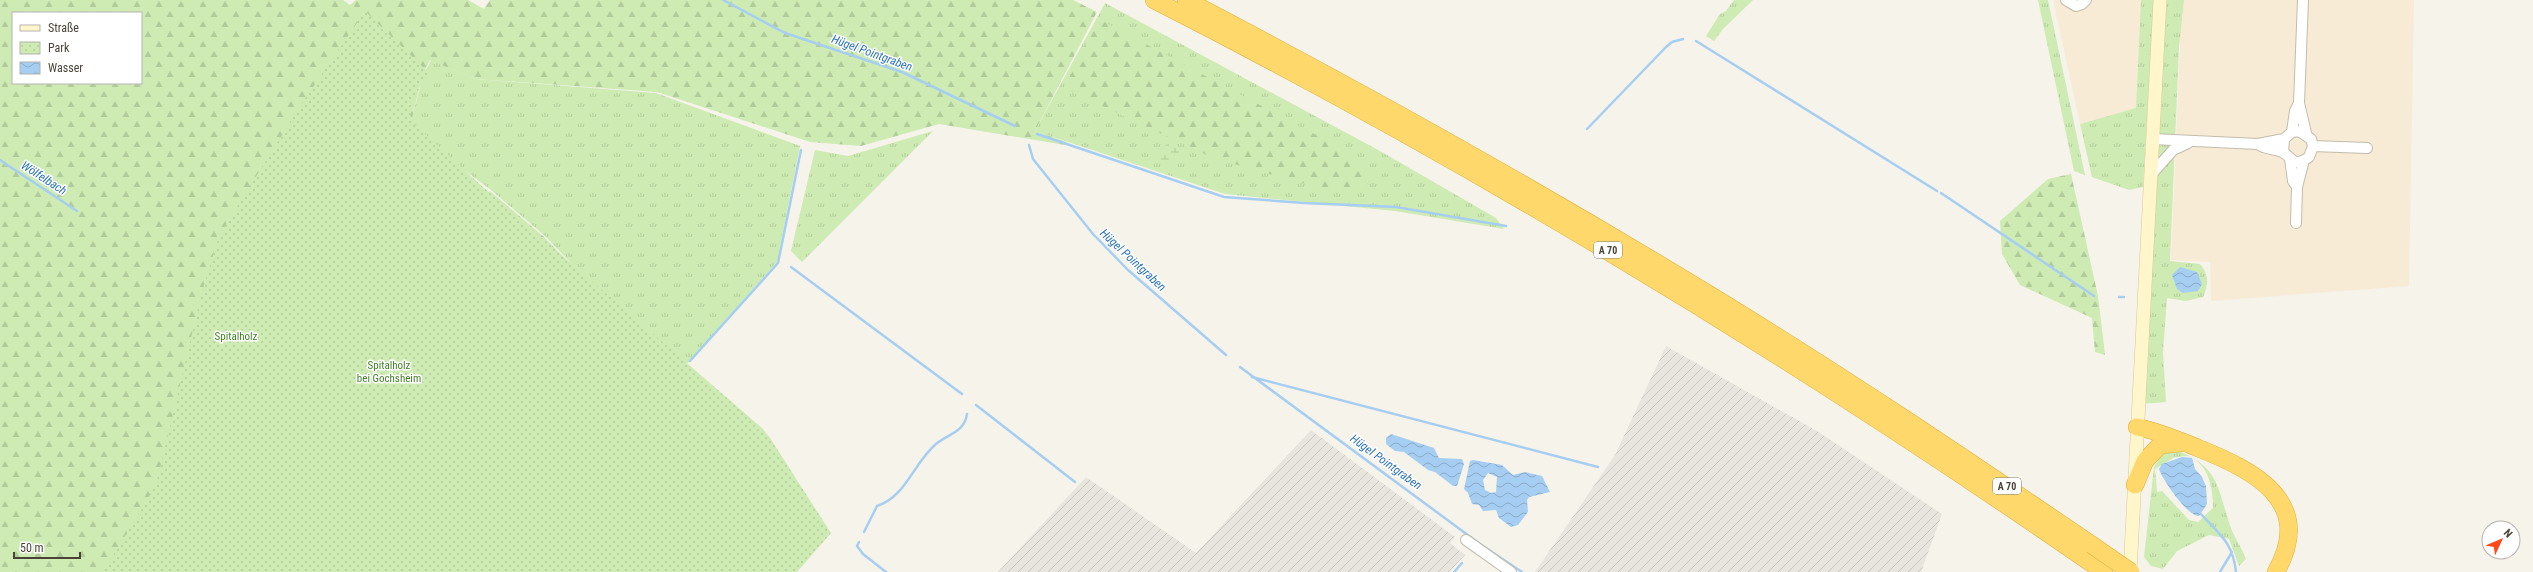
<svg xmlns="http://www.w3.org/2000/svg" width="2533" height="572" viewBox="0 0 2533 572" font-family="'Roboto Condensed',sans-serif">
  <defs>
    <pattern id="industrial-furrows" width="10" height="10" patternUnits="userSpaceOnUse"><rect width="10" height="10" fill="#e8e5df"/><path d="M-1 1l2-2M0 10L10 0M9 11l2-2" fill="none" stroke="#c8c6c0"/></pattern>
    <pattern id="grass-tufts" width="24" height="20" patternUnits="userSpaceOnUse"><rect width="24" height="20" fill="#cdebb2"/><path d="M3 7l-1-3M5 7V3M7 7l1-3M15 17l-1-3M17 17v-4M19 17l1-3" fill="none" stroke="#b2cb9a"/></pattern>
    <pattern id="forest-firs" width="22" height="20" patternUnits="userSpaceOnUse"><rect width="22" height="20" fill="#cdebb2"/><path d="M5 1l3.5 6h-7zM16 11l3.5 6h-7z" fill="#b2cb9a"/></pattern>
    <pattern id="wetland-marsh" width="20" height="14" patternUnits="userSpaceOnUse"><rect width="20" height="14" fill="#cdebb2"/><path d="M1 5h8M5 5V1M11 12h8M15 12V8" fill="none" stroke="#b2cb9a"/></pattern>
    <pattern id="park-dots" width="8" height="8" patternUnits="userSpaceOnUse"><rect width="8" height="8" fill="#cdebb2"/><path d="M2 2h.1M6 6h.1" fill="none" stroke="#b2cb9a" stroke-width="1.8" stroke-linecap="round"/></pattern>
    <pattern id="water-waves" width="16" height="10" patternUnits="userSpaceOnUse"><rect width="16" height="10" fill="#a6cef3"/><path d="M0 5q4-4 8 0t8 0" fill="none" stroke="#89a9c6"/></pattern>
  </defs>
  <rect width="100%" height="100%" fill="#f6f3ea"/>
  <path fill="#f7ebd6" d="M2053 0H2141L2136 108 2080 124Z
    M2179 0H2414L2409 286 2211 301 2210 262 2171 260 2180 46Z"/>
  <path fill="url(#industrial-furrows)" d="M1666 346 1817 431 1942 514 1921 572H1535L1615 455Z
    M1311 430 1455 537 1450 543 1465 555 1449 572H998L1086 477 1196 553Z"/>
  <path fill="url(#grass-tufts)" fill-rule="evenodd" d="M1734 0H1753L1723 29 1714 41 1706 36 1720 14 1726 11Z
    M2038 0H2048L2085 175 2074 171Z
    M2141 0H2154L2143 187 2129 190 2092 177 2080 124 2136 108Z
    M2161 0H2184L2179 47 2170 261 2200 264C2209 275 2209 284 2203 297L2186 301 2167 298 2163 352 2166 402 2140 404Z
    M1105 3 1380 151 1496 218 1504 229 1395 211 1225 194 1035 131Z
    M431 60 475 79 656 93 800 146 777 262 685 366 600 293 545 236 491 190 409 129 423 76Z
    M933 131 802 262 791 251 815 150 848 156Z
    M2175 450C2220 466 2217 488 2231 528 2235 539 2242 548 2246 559L2239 566 2229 539 2209 535 2177 551 2163 569 2151 566 2144 557 2154 467 2162 454ZM2188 456C2209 464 2213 488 2213 508L2198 522 2189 520 2162 491 2157 492 2155 469 2175 457Z"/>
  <path fill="url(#forest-firs)" fill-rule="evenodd" d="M0 0H343L350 5 356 0H468L484 9 490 0H1073L1097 12 1035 131 1067 142 1065 145 939 124 861 146 810 142 657 92 475 79 430 60 422 76 409 131 470 214 490 191 544 237 600 294 727 572H0ZM13 13H141V83H13Z
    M1099 19 1329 142 1364 165 1371 177 1364 190 1330 191 1213 158 1064 88Z
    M2071 174 2098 296 2105 355 2095 352 2092 318 2020 285 2002 254 2000 221 2048 179Z"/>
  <path fill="url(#wetland-marsh)" d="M1171 142 1179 147 1181 151 1173 161 1168 163 1160 159C1160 151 1164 144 1171 142Z"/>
  <path fill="url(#park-dots)" d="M365 11 432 76 423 80 409 110 412 122 484 188 762 428 770 438 831 533 797 572H103L156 485 202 292 219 236 300 106Z"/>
  <path fill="url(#water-waves)" fill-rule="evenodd" d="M2180 267 2197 272 2202 284 2198 291 2183 293 2177 289 2172 275Z
    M1391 434 1434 448 1439 458 1462 459 1464 464 1457 486H1453L1435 472 1428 470 1404 452 1395 451 1386 444V438Z
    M2182 457 2192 458 2195 469 2202 477 2206 486 2207 504 2199 516C2188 517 2162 479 2159 469L2162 464Z
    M1473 460 1502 465 1513 475 1525 472 1542 476 1550 492 1529 497 1527 500 1528 512 1518 525 1511 527 1499 518 1496 510 1483 511 1479 505 1472 504 1468 493 1464 489 1470 461ZM1488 473 1497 477 1496 492 1491 493 1485 490 1483 480Z"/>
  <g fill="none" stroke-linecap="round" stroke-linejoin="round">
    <path stroke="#a6cef3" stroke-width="2.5" d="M723 0 785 33 902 72 1015 126
      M1696 41 1937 191
      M1587 129 1666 47 1672 42 1683 39
      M1037 134 1224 197 1304 203 1396 207 1506 226
      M1029 145 1033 159 1093 234 1128 270 1226 355
      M0 160 77 211
      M1941 193 2094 296
      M791 267 962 394
      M2119 297H2124
      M690 361 778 263 801 150
      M1240 367 1480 544 1522 572
      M1252 377 1598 467
      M976 405 1075 482
      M2200 513C2219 534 2233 542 2236 572
      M864 532 877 506C906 497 914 462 936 444 949 433 964 433 967 414
      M859 542 857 546 863 554 886 572
      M1454 572 1462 563
      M2220 572 2232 552"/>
    <g stroke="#c2bcac" stroke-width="12">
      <path id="minor" d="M2066 0 2076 6 2082 4 2086 0
        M2303 0 2299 103 2306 133
        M2292 132 2295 111 2299 103
        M2152 139 2258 144 2284 139
        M2258 144C2265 150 2273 148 2282 152 2292 156 2292 169 2309 157L2313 146 2311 139 2299 131 2292 132 2284 139 2283 152
        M2313 146 2367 148
        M2290 159 2293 181 2297 187
        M2150 176 2173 150 2188 143
        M2296 223 2297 187 2304 160
        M1466 540 1511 572"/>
    </g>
    <g stroke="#d7ca99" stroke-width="14">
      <path id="secondary" d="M2130 572 2160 0"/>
    </g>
    <g stroke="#e3af37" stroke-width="18">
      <path id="motorway" d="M1154 0C1484 168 1800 361 2104 572
        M1186 0C1364 93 1538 190 1710 295 1840 374 1966 459 2092 545
        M2137 427C2158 431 2178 440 2198 448 2253 470 2316 501 2276 572
        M2135 485 2145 461 2160 445 2181 443"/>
    </g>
    <use href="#minor" stroke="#fff" stroke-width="10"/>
    <use href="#secondary" stroke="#fff6cb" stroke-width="13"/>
    <use href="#motorway" stroke="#ffd86c" stroke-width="17"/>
    <g stroke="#e3af37" stroke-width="18" stroke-linecap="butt">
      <path id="motorway-bridge" d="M2092 545 2131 572"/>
    </g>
    <use href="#motorway-bridge" stroke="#ffd86c" stroke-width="17"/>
  </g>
  <g text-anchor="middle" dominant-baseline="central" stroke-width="3" stroke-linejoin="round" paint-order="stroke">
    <g fill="#fff" stroke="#807c74" stroke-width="1">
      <rect x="1594" y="242" width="28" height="16" rx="3"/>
      <rect x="1993" y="478" width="28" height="16" rx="3"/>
    </g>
    <g font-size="10" font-weight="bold" fill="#4a4438">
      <text x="1608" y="250">A 70</text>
      <text x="2007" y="486">A 70</text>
    </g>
    <g font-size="11" fill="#437f28" stroke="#fff">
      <text x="236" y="336">Spitalholz</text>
      <text x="389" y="365">Spitalholz<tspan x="389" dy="13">bei Gochsheim</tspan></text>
    </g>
    <g font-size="12" font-style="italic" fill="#2c75bb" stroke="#fff">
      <text transform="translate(872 53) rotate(20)">Hügel Pointgraben</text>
      <text transform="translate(44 178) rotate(33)">Wölfelbach</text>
      <text transform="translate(1133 260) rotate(43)">Hügel Pointgraben</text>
      <text transform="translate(1386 462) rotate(36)">Hügel Pointgraben</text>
    </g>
  </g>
  <rect x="12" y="12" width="130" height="72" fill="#ffffff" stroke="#b7b4af"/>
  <rect x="20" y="25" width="20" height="6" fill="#fff6cb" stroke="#b7b4af"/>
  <text x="48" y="32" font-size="12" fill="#4a4438">Straße</text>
  <rect x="20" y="42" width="20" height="12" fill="url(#park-dots)" stroke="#b7b4af"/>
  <text x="48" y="52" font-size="12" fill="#4a4438">Park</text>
  <rect x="20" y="62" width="20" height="12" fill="url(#water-waves)" stroke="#b7b4af"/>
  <text x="48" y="72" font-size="12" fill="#4a4438">Wasser</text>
  <g transform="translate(2501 540) rotate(46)"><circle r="19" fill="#ffffff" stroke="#b7b4af"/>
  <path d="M0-3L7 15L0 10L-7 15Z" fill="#ff4a18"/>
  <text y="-6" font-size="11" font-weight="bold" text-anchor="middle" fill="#4a4438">N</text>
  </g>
  <path d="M14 552v6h66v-6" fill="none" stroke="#4a4438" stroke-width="2"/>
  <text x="20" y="552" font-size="12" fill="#4a4438" stroke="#ffffff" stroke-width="3" paint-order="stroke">50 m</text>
</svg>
